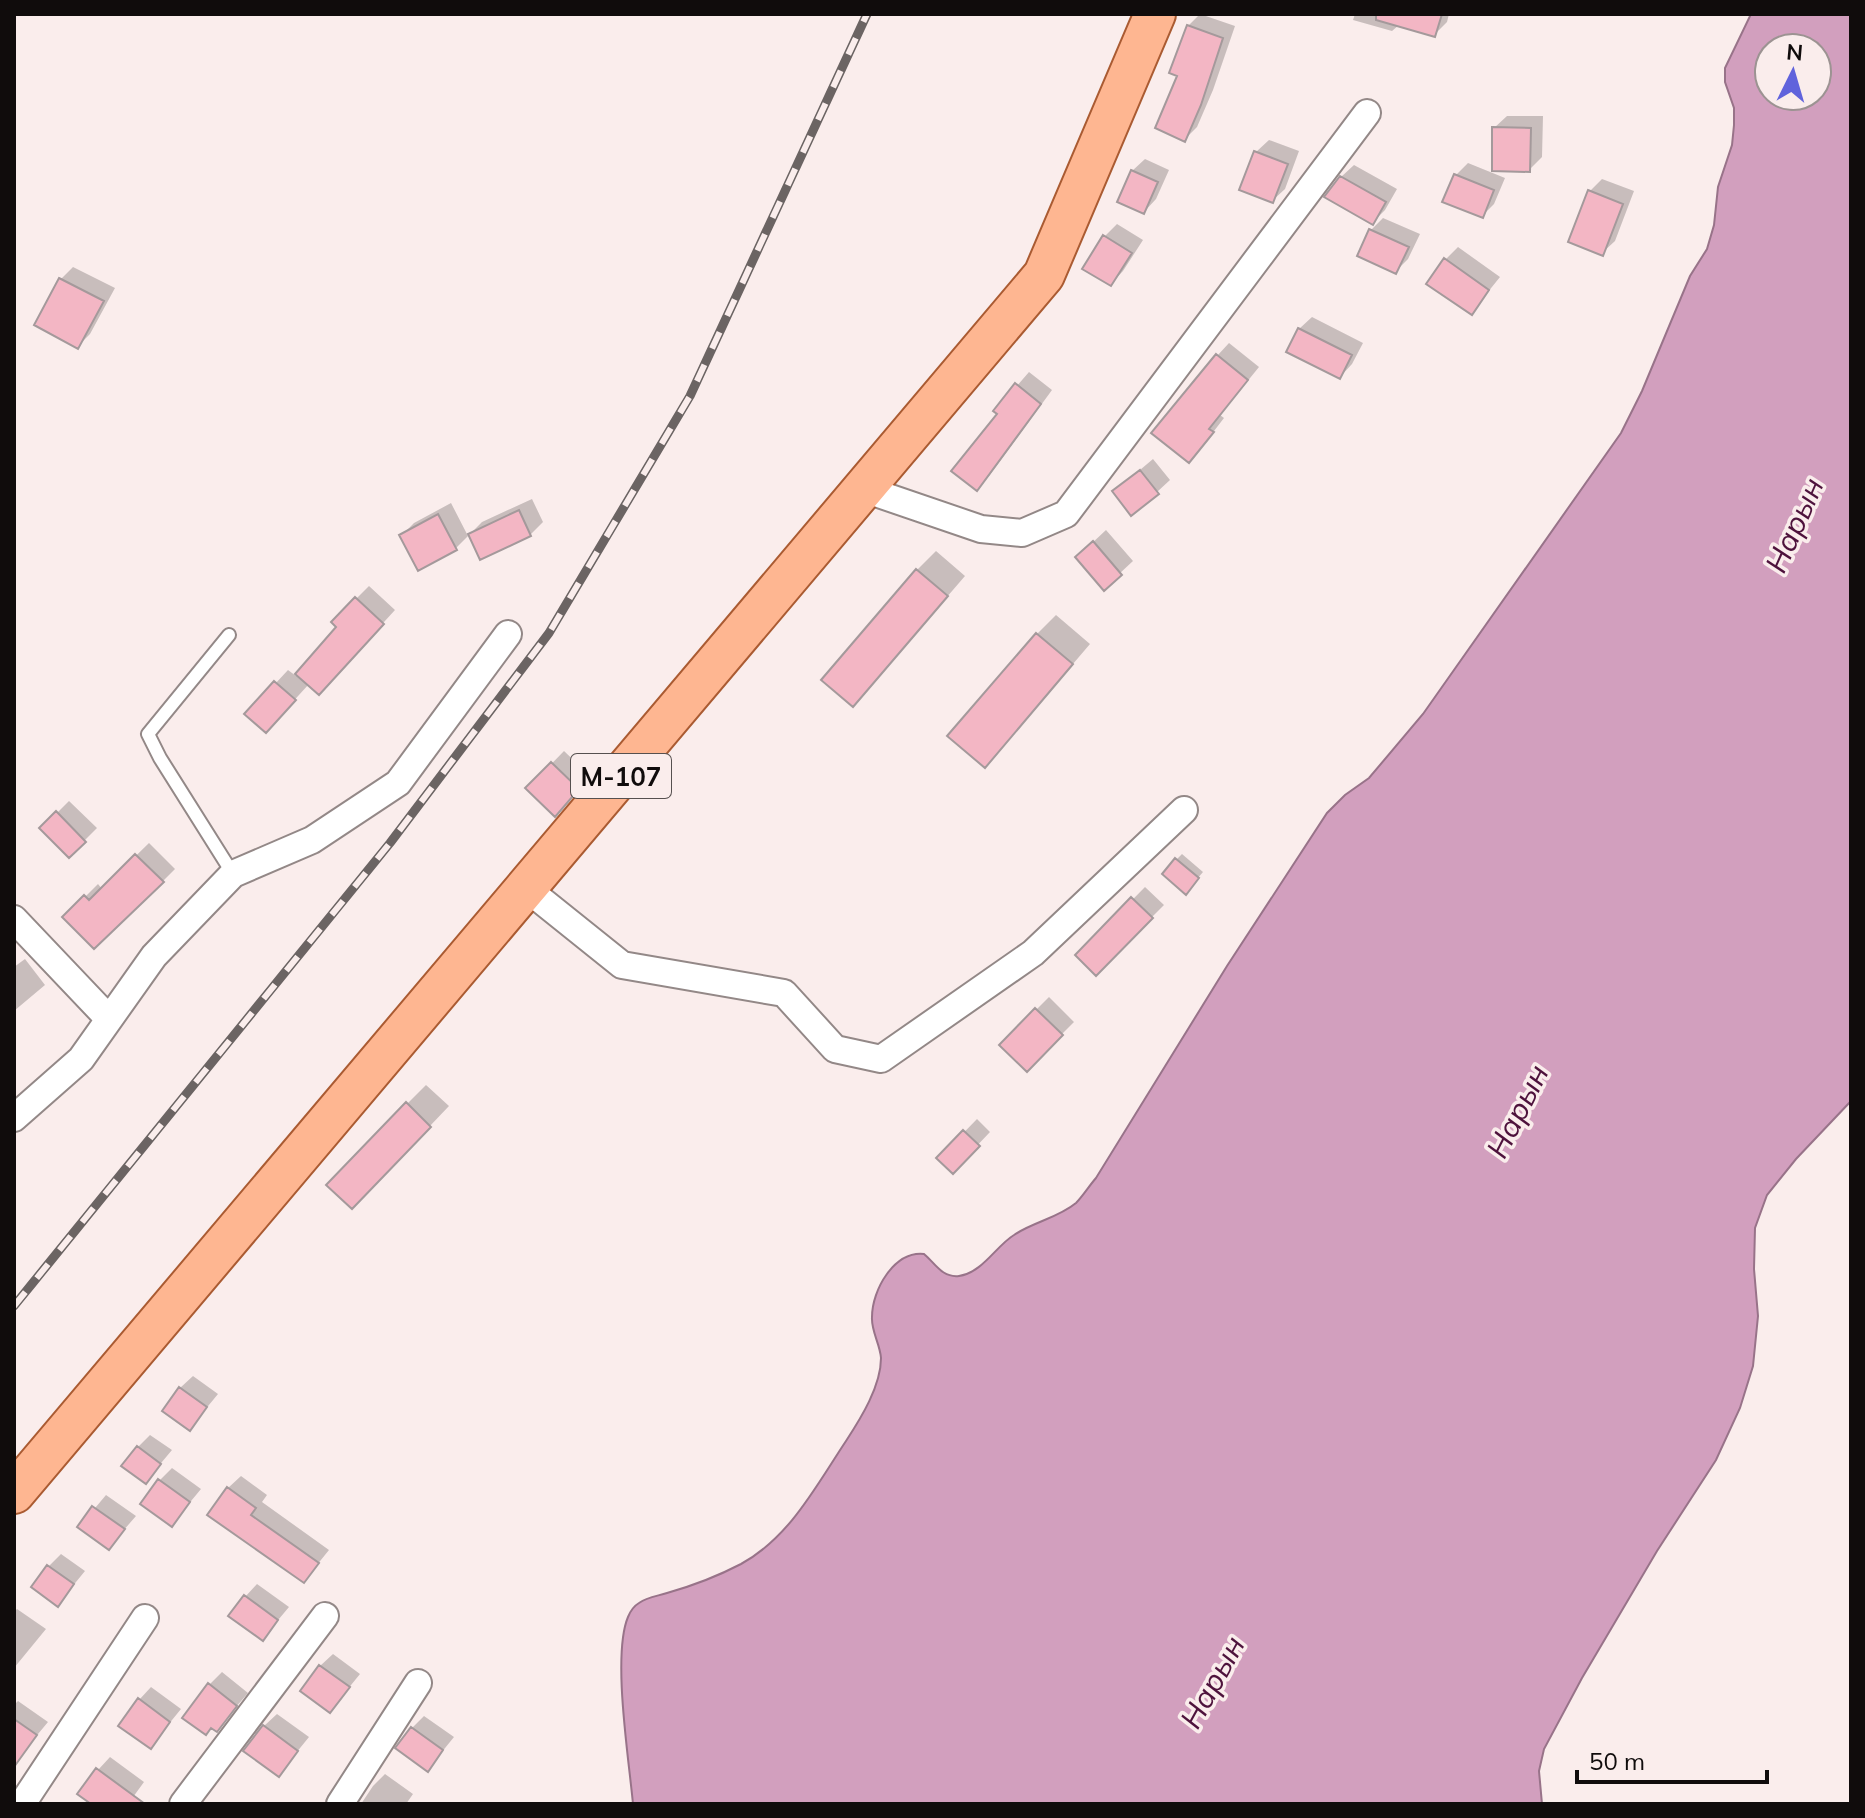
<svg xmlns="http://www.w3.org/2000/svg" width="1865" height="1818" viewBox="0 0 1865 1818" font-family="Mulish,sans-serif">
  <rect width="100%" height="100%" fill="#faedec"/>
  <path fill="#d29fbe" stroke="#987389" stroke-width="2" fill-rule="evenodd" d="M1751 14H1851V1101L1796 1159 1767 1195 1755 1228 1754 1269 1758 1316 1753 1366 1740 1408 1716 1460 1657 1551 1582 1678 1544 1749 1539 1771 1542 1804H633C629 1760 612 1655 628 1617 630 1612 634 1606 639 1603 647 1597 658 1596 667 1593 692 1586 718 1576 741 1564 790 1537 816 1486 846 1441 861 1418 881 1386 881 1358 880 1344 871 1331 872 1317 872 1290 894 1251 924 1254 935 1263 942 1278 959 1276 982 1273 996 1246 1014 1235 1033 1222 1058 1218 1076 1203 1083 1196 1089 1186 1096 1178L1227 966 1327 813 1345 795 1369 778 1423 714 1621 433 1642 391 1690 276 1707 249 1714 225 1718 187 1732 145 1734 125V108L1725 82V68ZM1769 48H1817V96H1769Z"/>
  <path fill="#0003" d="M1200 14 1235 26 1213 90 1197 127 1185 139 1180 75 1188 26Z
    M1355 14H1449L1447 22 1435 34 1399 25 1392 31 1353 20Z
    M1507 116H1543L1542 157 1529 170 1494 128Z
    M1269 140 1299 151 1285 189 1272 201 1256 152Z
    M1145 159 1169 170 1156 199 1144 212 1132 171Z
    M1468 163 1505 178 1494 204 1482 216 1456 175Z
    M1354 165 1397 189 1385 210 1373 222 1341 177Z
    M1602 179 1634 191 1615 241 1602 253 1590 191Z
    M1383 218 1420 234 1408 259 1396 271 1371 230Z
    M1117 224 1143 240 1123 271 1111 284 1105 236Z
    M1458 247 1500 277 1471 313 1445 260Z
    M73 267 115 288 90 334 78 346 61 279Z
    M1312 317 1363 343 1352 364 1340 377 1299 329Z
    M1229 343 1259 367 1220 415 1224 418 1201 448 1217 356Z
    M1029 372 1052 390 989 476 976 488 999 414 996 410Z
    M1153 459 1170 480 1157 492 1115 491Z
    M532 499 543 522 530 535 470 534 482 522Z
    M451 503 468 536 470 534 456 548 419 568 402 535 414 523Z
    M1106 530 1133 561 1104 588 1090 545Z
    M936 551 965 576 871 685 917 570Z
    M369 586 395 610 331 680 309 684 278 718 247 714 288 670 296 676 339 627 333 622Z
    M1056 615 1090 644 1003 746 1037 634Z
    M564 751 590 776 567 802 528 788Z
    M69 801 97 828 69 856 42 828Z
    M149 843 175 869 163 881 65 917 98 884 102 889Z
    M1182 854 1203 872 1191 886 1177 859Z
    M1145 887 1164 905 1096 973 1078 955Z
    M25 959 45 985 14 1011V967Z
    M1049 997 1074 1022 1027 1069 1001 1045Z
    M426 1085 449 1106 371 1188 407 1104Z
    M977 1119 990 1132 953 1171 939 1158Z
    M193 1376 218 1394 190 1428 180 1388Z
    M150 1435 172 1450 146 1481 138 1447Z
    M172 1468 201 1489 172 1524 159 1481Z
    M241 1476 267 1495 262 1502 329 1550 304 1581 228 1488Z
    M106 1495 136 1516 109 1547 80 1526Z
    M61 1554 85 1571 58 1604 49 1566Z
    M257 1584 289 1607 263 1638 245 1597Z
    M17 1609 46 1629 14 1668V1612Z
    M333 1654 360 1674 330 1711 320 1666Z
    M222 1672 248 1693 217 1729 209 1685Z
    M151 1687 181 1709 150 1747 139 1700Z
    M18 1701 48 1722 18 1758 14 1755V1705Z
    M277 1714 309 1737 279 1774 264 1726Z
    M424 1716 454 1737 428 1769 412 1728Z
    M110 1757 144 1782 128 1804H94L98 1770Z
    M385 1774 413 1794 406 1804H361L373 1786Z"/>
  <path fill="#f3b6c4" stroke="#a4999b" stroke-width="2" d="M1376 14H1442L1435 37 1376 20Z
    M1187 25 1223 38 1201 105 1185 142 1155 128 1177 76 1169 73Z
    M1492 127 1531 128 1530 172 1492 171Z
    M1254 151 1288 164 1273 203 1239 190Z
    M1131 170 1158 182 1144 214 1117 202Z
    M1454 174 1494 190 1483 218 1442 202Z
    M1340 176 1386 202 1373 225 1324 197Z
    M1588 190 1623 204 1603 256 1568 242Z
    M1369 229 1409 247 1396 274 1357 256Z
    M1103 235 1132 253 1111 286 1082 269Z
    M1444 258 1489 290 1472 315 1426 284Z
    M59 278 104 301 78 349 34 325Z
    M1298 328 1352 355 1340 379 1286 352Z
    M1216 354 1248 380 1209 429 1214 432 1189 463 1151 433Z
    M1015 383 1041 404 977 491 951 471 997 414 993 411Z
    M1140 470 1159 494 1131 516 1112 491Z
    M519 510 531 536 480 560 468 534Z
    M438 514 457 550 418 571 399 535Z
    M1093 541 1122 575 1104 591 1075 557Z
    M916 569 948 596 853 707 821 680Z
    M355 597 384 624 319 695 295 674 336 627 331 622Z
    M1036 633 1073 664 985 768 947 736Z
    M274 681 296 700 266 733 244 714Z
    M551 762 579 789 555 817 525 788Z
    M56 811 86 842 69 858 39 828Z
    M135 854 164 882 94 949 62 917 84 895 89 900Z
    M1175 858 1199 878 1186 895 1162 874Z
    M1131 897 1153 918 1096 976 1075 955Z
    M1035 1008 1063 1035 1027 1072 999 1045Z
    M406 1102 431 1127 352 1209 326 1185Z
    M963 1130 980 1146 953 1174 936 1158Z
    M179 1387 207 1407 190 1431 162 1411Z
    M137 1446 161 1464 146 1484 121 1466Z
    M158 1479 190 1502 172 1527 140 1504Z
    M227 1487 256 1508 251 1515 319 1563 304 1583 207 1515Z
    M92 1506 125 1529 109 1550 77 1527Z
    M47 1565 74 1584 58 1607 31 1587Z
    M244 1595 278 1620 263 1641 228 1616Z
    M319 1665 350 1687 330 1713 300 1691Z
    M208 1683 237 1706 217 1732 211 1728 206 1735 182 1718Z
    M138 1698 170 1722 151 1749 118 1726Z
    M14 1719 37 1735 14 1767Z
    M263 1725 298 1751 279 1777 243 1751Z
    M411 1727 443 1750 428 1772 395 1748Z
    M96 1768 145 1804H91L77 1794Z"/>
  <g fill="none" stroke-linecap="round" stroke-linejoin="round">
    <g stroke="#938887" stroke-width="16">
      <path id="service" d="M229 635 148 734 160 758 233 874"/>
    </g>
    <g stroke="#938887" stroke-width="30">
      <path id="minor" d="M864 489 981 529 1022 533 1066 514 1367 113
        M526 888 622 965 784 993 835 1049 881 1059 1033 953 1184 810
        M14 919 109 1019
        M14 1118 81 1059 154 956 233 874 312 840 398 783 508 634
        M22 1804 145 1618
        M183 1804 325 1616
        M340 1804 418 1683"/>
    </g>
    <g stroke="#aa5b32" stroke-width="44">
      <path id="primary" d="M14 1493 1044 275 1155 14"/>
    </g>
    <use href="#service" stroke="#fff" stroke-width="12"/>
    <use href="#minor" stroke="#fff" stroke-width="26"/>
    <use href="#primary" stroke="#feb691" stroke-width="40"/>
    <g stroke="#6b6463" stroke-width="9">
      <path id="rail" d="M14 1306 390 843 549 633 690 396 867 14"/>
    </g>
    <use href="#rail" stroke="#faedec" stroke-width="6" stroke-dasharray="18" stroke-linecap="butt"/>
  </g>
  <g text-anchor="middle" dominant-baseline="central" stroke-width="7" stroke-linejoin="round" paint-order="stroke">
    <rect fill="#faedec" stroke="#56504f" stroke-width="2" x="571" y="754" width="100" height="44" rx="6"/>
    <g font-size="26" font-weight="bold" fill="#100c0c">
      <text x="621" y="776">М-107</text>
    </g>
    <g font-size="30" font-style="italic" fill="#4e123c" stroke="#faedec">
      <text transform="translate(1794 525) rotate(-66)">Нарын</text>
      <text transform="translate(1517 1111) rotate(-63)">Нарын</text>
      <text transform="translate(1212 1682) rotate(-61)">Нарын</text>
    </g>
  </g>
  <rect width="1865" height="1818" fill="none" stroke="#100c0c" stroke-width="32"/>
  <g transform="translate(1793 72) rotate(5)"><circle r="38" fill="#faedec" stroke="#9c9392" stroke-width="2"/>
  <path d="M0-6L14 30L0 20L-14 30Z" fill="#6063dc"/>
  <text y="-12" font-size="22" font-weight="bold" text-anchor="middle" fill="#100c0c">N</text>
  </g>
  <path d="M1577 1770v12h190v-12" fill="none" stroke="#100c0c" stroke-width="4"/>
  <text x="1589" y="1770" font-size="24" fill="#100c0c" stroke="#faedec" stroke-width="6" paint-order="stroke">50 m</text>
</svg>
